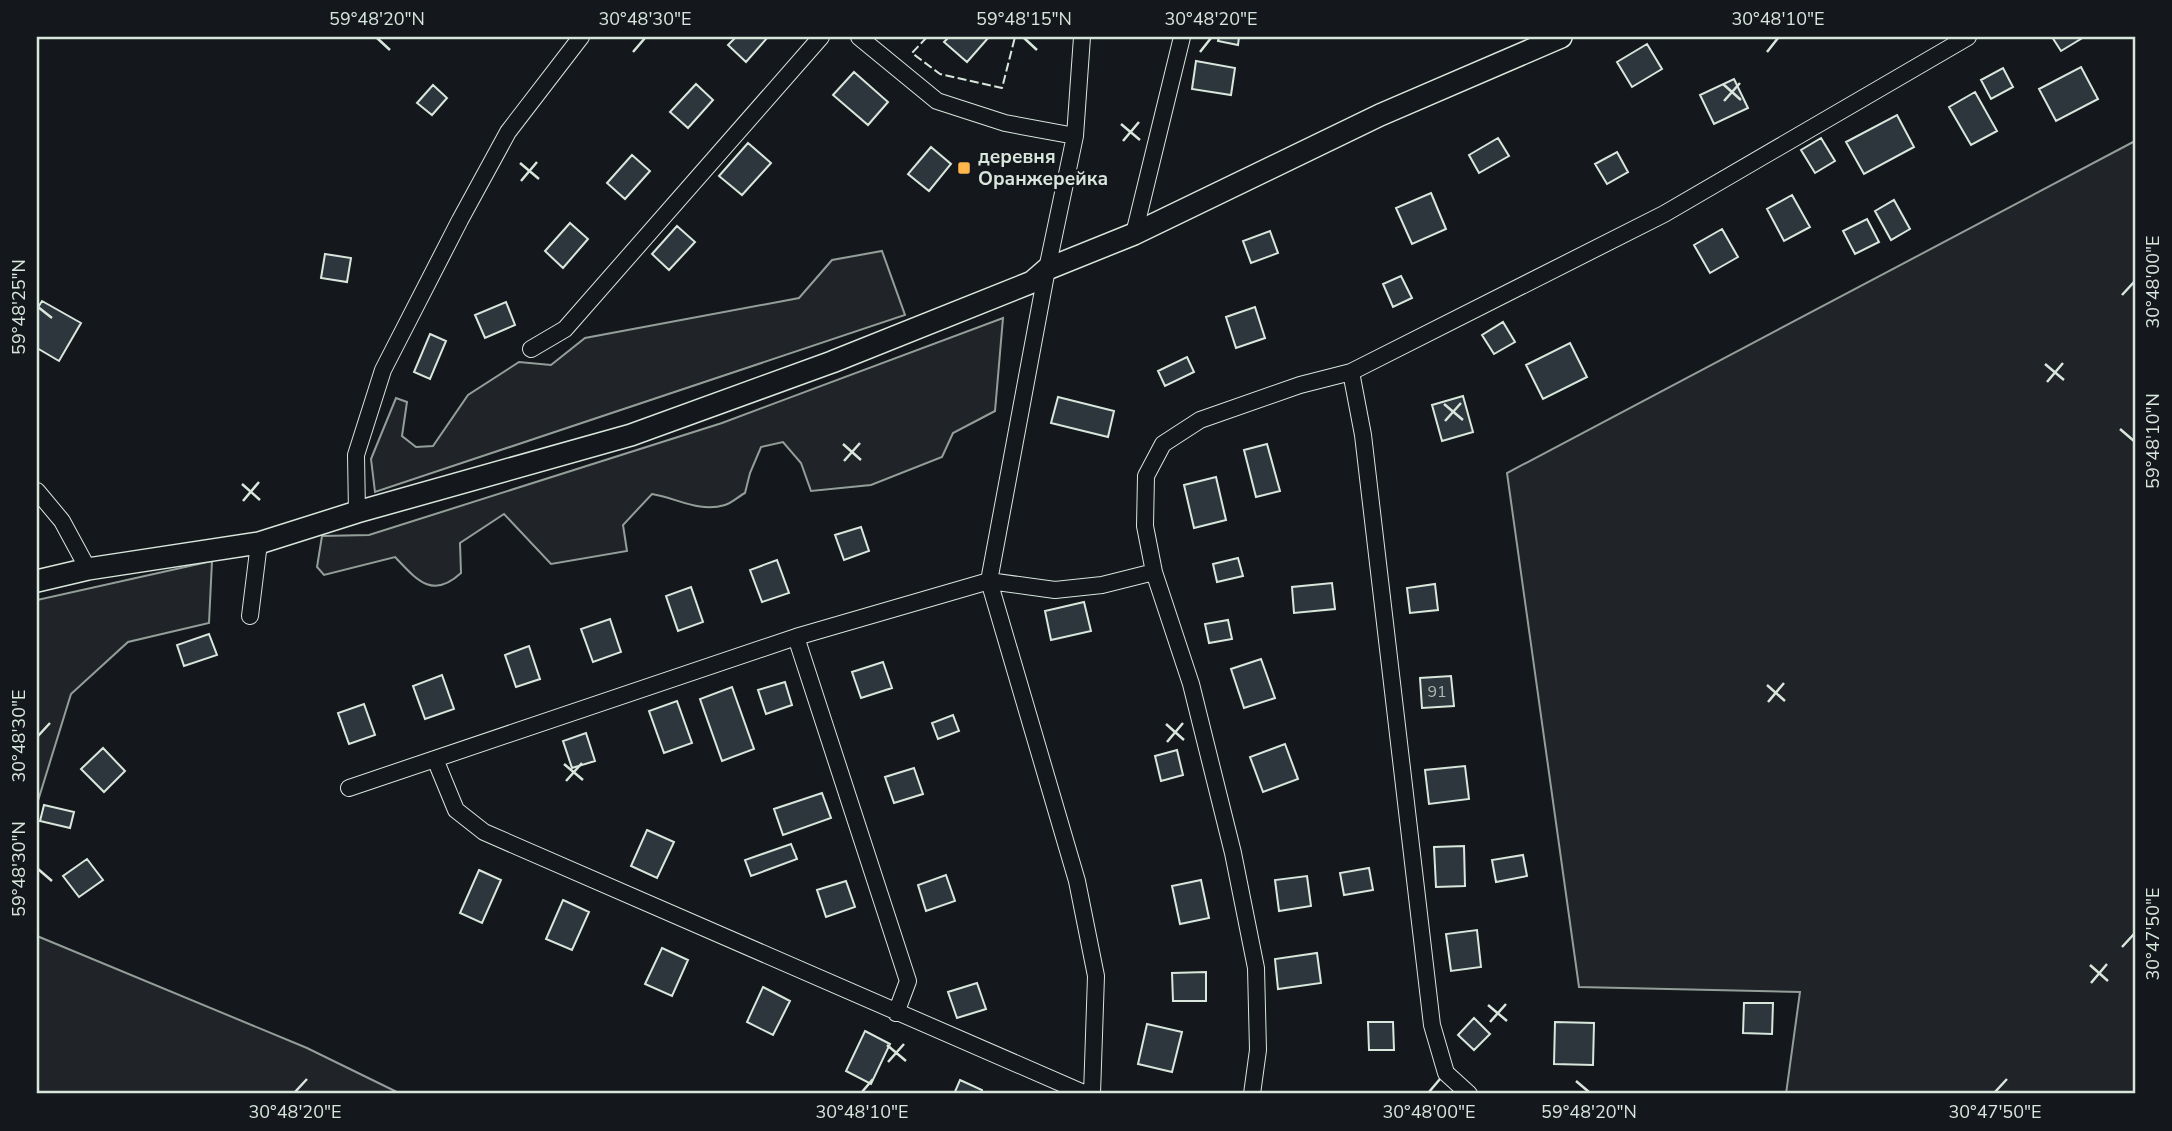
<svg xmlns="http://www.w3.org/2000/svg" width="2172" height="1131" viewBox="0 0 2172 1131" font-family="'Nunito Sans',sans-serif">
  <rect width="100%" height="100%" fill="#14181c"/>
  <path fill="#202428" stroke="#939e99" stroke-width="2" d="M2135 141V1094H1786L1800 992 1579 987 1507 473Z
    M882 251 905 315 375 492 371 459 396 398 407 402 402 436 416 447 433 446 468 395 519 362 551 365 585 338 799 298 832 260Z
    M1003 318 995 411 953 433 942 457 871 485 811 491 801 463 783 442 761 447 750 473 745 493C739 496 732 503 725 505 699 513 677 498 652 494L623 525 627 551 551 564 504 514 460 543 461 573C432 600 416 579 395 557L324 575 317 567 322 536 369 535 722 423Z
    M212 561 209 623 128 642 71 694 37 804V600Z
    M37 936 307 1048 401 1094H37Z"/>
  <path fill="#2c363c" stroke="#d8e6dc" stroke-width="2" d="M736 37H768L746 62 728 45Z
    M949 37H989L967 62 944 42Z
    M1219 37H1239L1238 45 1218 41Z
    M2052 37H2084L2061 51Z
    M1647 44 1662 69 1632 87 1617 62Z
    M1196 61 1235 68 1231 95 1192 89Z
    M2081 67 2098 99 2056 121 2039 89Z
    M2003 68 2013 87 1991 99 1981 80Z
    M854 72 888 102 868 125 833 95Z
    M1734 79 1748 108 1714 124 1700 95Z
    M696 84 713 100 688 128 670 112Z
    M433 85 447 98 432 115 417 103Z
    M1975 92 1997 131 1971 145 1949 107Z
    M1897 115 1914 147 1864 174 1846 142Z
    M1498 138 1509 156 1479 173 1469 155Z
    M1821 138 1835 161 1815 173 1801 150Z
    M748 143 771 163 742 195 719 176Z
    M931 147 951 164 929 191 908 174Z
    M1617 152 1628 172 1607 184 1595 164Z
    M632 155 650 171 625 199 607 183Z
    M1431 193 1446 229 1412 244 1396 208Z
    M1792 195 1810 227 1784 241 1767 209Z
    M1894 200 1910 229 1891 240 1875 211Z
    M1867 219 1879 242 1855 254 1843 231Z
    M570 223 588 239 563 268 545 251Z
    M677 226 695 242 669 270 652 254Z
    M1722 229 1738 257 1710 273 1694 245Z
    M1270 231 1278 253 1251 263 1243 241Z
    M325 254 351 258 347 282 321 278Z
    M1401 276 1412 298 1393 307 1383 284Z
    M42 301 81 323 59 361 37 348V309Z
    M506 302 515 325 485 338 475 315Z
    M1255 307 1265 338 1236 348 1226 317Z
    M1503 322 1515 342 1494 354 1482 335Z
    M430 334 446 341 430 379 414 372Z
    M1570 343 1587 377 1543 399 1526 365Z
    M1187 357 1194 372 1165 386 1158 371Z
    M1463 396 1473 432 1442 441 1432 405Z
    M1058 397 1114 411 1108 437 1051 423Z
    M1267 444 1280 491 1256 497 1244 450Z
    M1216 477 1226 520 1194 528 1184 485Z
    M861 527 869 551 844 560 835 535Z
    M1238 558 1243 576 1217 582 1213 564Z
    M777 560 789 593 762 602 750 570Z
    M1332 583 1335 609 1294 613 1292 587Z
    M1435 584 1438 610 1410 613 1407 588Z
    M691 587 703 622 678 631 666 596Z
    M1084 602 1091 631 1051 640 1045 611Z
    M610 619 621 652 593 662 581 629Z
    M1228 620 1232 639 1209 643 1205 624Z
    M209 634 217 655 184 666 177 645Z
    M529 646 540 679 516 687 505 655Z
    M1261 659 1275 698 1244 708 1231 669Z
    M883 662 892 688 861 698 852 672Z
    M442 675 454 709 425 719 413 686Z
    M1451 676 1454 706 1422 708 1420 678Z
    M785 682 792 705 766 714 758 690Z
    M732 687 754 749 722 761 700 699Z
    M677 701 692 743 664 753 649 711Z
    M364 704 375 735 349 744 338 713Z
    M953 715 959 731 938 739 932 723Z
    M586 733 595 761 572 768 563 741Z
    M1285 744 1298 779 1263 792 1250 757Z
    M103 748 125 771 104 792 81 769Z
    M1177 750 1183 775 1161 781 1155 756Z
    M1465 766 1469 799 1429 804 1425 770Z
    M914 768 923 794 894 803 885 777Z
    M822 793 831 818 783 835 774 809Z
    M44 805 74 812 70 828 40 821Z
    M647 830 674 842 657 878 631 866Z
    M791 844 797 859 751 876 745 860Z
    M1464 846 1465 886 1436 887 1434 847Z
    M1523 855 1527 876 1496 882 1492 860Z
    M87 859 103 880 79 897 63 876Z
    M1369 868 1373 890 1344 895 1340 873Z
    M479 870 501 880 482 923 460 913Z
    M946 875 955 901 926 911 918 885Z
    M1307 876 1311 906 1279 911 1275 880Z
    M1201 880 1209 918 1180 924 1172 886Z
    M846 881 855 907 826 917 817 890Z
    M563 900 589 912 572 950 546 939Z
    M1477 930 1481 967 1451 971 1446 934Z
    M662 948 688 960 672 996 645 984Z
    M1317 953 1321 983 1278 989 1275 959Z
    M1206 972V1001H1173L1172 973Z
    M977 983 986 1009 957 1018 948 992Z
    M763 987 790 1001 773 1035 747 1022Z
    M1744 1003H1773L1772 1034 1743 1033Z
    M1474 1018 1490 1034 1474 1050 1458 1035Z
    M1368 1022H1393L1394 1050H1369Z
    M1555 1022 1594 1023 1593 1065 1554 1064Z
    M1147 1024 1182 1032 1172 1072 1138 1064Z
    M865 1031 890 1044 871 1084 846 1071Z
    M960 1080 982 1090 981 1094H954Z"/>
  <g fill="none" stroke-linecap="round" stroke-linejoin="round">
    <g stroke="#d8e6dc" stroke-width="18">
      <path id="minor" d="M859 37 937 101 1005 123 1075 136
        M1082 37 1075 136 1047 269 989 581 1077 881 1096 976 1092 1094
        M1134 234 1182 37
        M531 349 565 329 821 37
        M1351 372 1363 435 1432 1025 1446 1073 1469 1094
        M37 491 62 521 88 569
        M357 512 356 455 383 370 460 220 508 132 581 37
        M250 616 259 543
        M796 637 908 981 896 1013
        M435 759 456 810 484 832 1086 1094
        M349 788 796 637 989 581 1055 590 1102 585 1154 572
        M1252 1094 1258 1050 1256 968 1233 853 1191 684 1154 572 1145 526 1146 476 1163 444 1200 420 1300 385 1351 372 1664 214 1968 37"/>
    </g>
    <g stroke="#d8e6dc" stroke-width="24">
      <path id="tertiary" d="M37 581 88 569 259 543 357 512 631 435 832 362 1032 282 1047 269 1134 234 1380 115 1561 37"/>
    </g>
    <use href="#minor" stroke="#14181c" stroke-width="16"/>
    <use href="#tertiary" stroke="#14181c" stroke-width="21"/>
    <path stroke="#d8e6dc" stroke-width="2" stroke-dasharray="9 3.5" stroke-linecap="butt" d="M927 37 912 53 940 74 1002 88 1015 37"/>
  </g>
  <path fill="none" stroke="#d8e6dc" stroke-width="2.5" d="M377 38 390 50M1024 38 1037 50M633 52 645 38M1200 52 1211 38M1767 52 1778 38M1723 84 1741 100M1724 101 1740 83M1121 124 1140 140M1123 141 1139 122M520 163 539 179M521 181 537 162M2122 295 2134 282M38 307 52 318M2045 364 2064 380M2047 382 2063 363M1444 404 1463 420M1445 421 1461 403M2120 429 2134 441M843 444 861 460M844 461 860 443M242 484 260 500M243 501 259 482M1767 685 1785 701M1768 702 1784 683M1166 724 1184 740M38 736 50 723M1167 742 1183 723M564 764 583 780M566 781 582 763M38 869 52 881M2122 947 2134 934M2090 965 2108 981M2091 983 2107 964M1488 1005 1507 1021M1490 1022 1506 1004M887 1045 906 1061M888 1062 904 1044M1576 1081 1589 1092M295 1092 307 1079M862 1092 873 1079M1429 1092 1440 1079M1995 1092 2007 1079"/>
  <rect fill="#ffb74d" stroke="#14181c" stroke-width="2.5" x="957" y="161" width="14" height="14" rx="3.5"/>
  <g text-anchor="middle" dominant-baseline="central" stroke-width="5" stroke-linejoin="round" paint-order="stroke">
    <g font-size="16" fill="#adbab4">
      <text x="1437" y="692">91</text>
    </g>
    <g font-size="19" font-weight="bold" fill="#d8e6dc" stroke="#14181c" text-anchor="start">
      <text x="978" y="157">деревня<tspan x="978" dy="22">Оранжерейка</tspan></text>
    </g>
  </g>
  <rect width="2172" height="1131" fill="none" stroke="#14181c" stroke-width="77"/>
  <rect x="38" y="38" width="2096" height="1054" fill="none" stroke="#d8e6dc" stroke-width="2.5"/>
  <g font-size="18" text-anchor="middle" fill="#d8e6dc">
    <text x="377" y="25">59°48'20"N</text>
    <text x="645" y="25">30°48'30"E</text>
    <text x="1024" y="25">59°48'15"N</text>
    <text x="1211" y="25">30°48'20"E</text>
    <text x="1778" y="25">30°48'10"E</text>
    <text transform="translate(2153 282) rotate(-90)" y="6">30°48'00"E</text>
    <text transform="translate(19 307) rotate(-90)" y="6">59°48'25"N</text>
    <text transform="translate(2153 441) rotate(-90)" y="6">59°48'10"N</text>
    <text transform="translate(19 736) rotate(-90)" y="6">30°48'30"E</text>
    <text transform="translate(19 869) rotate(-90)" y="6">59°48'30"N</text>
    <text transform="translate(2153 934) rotate(-90)" y="6">30°47'50"E</text>
    <text x="295" y="1118">30°48'20"E</text>
    <text x="862" y="1118">30°48'10"E</text>
    <text x="1429" y="1118">30°48'00"E</text>
    <text x="1589" y="1118">59°48'20"N</text>
    <text x="1995" y="1118">30°47'50"E</text>
  </g>
</svg>
